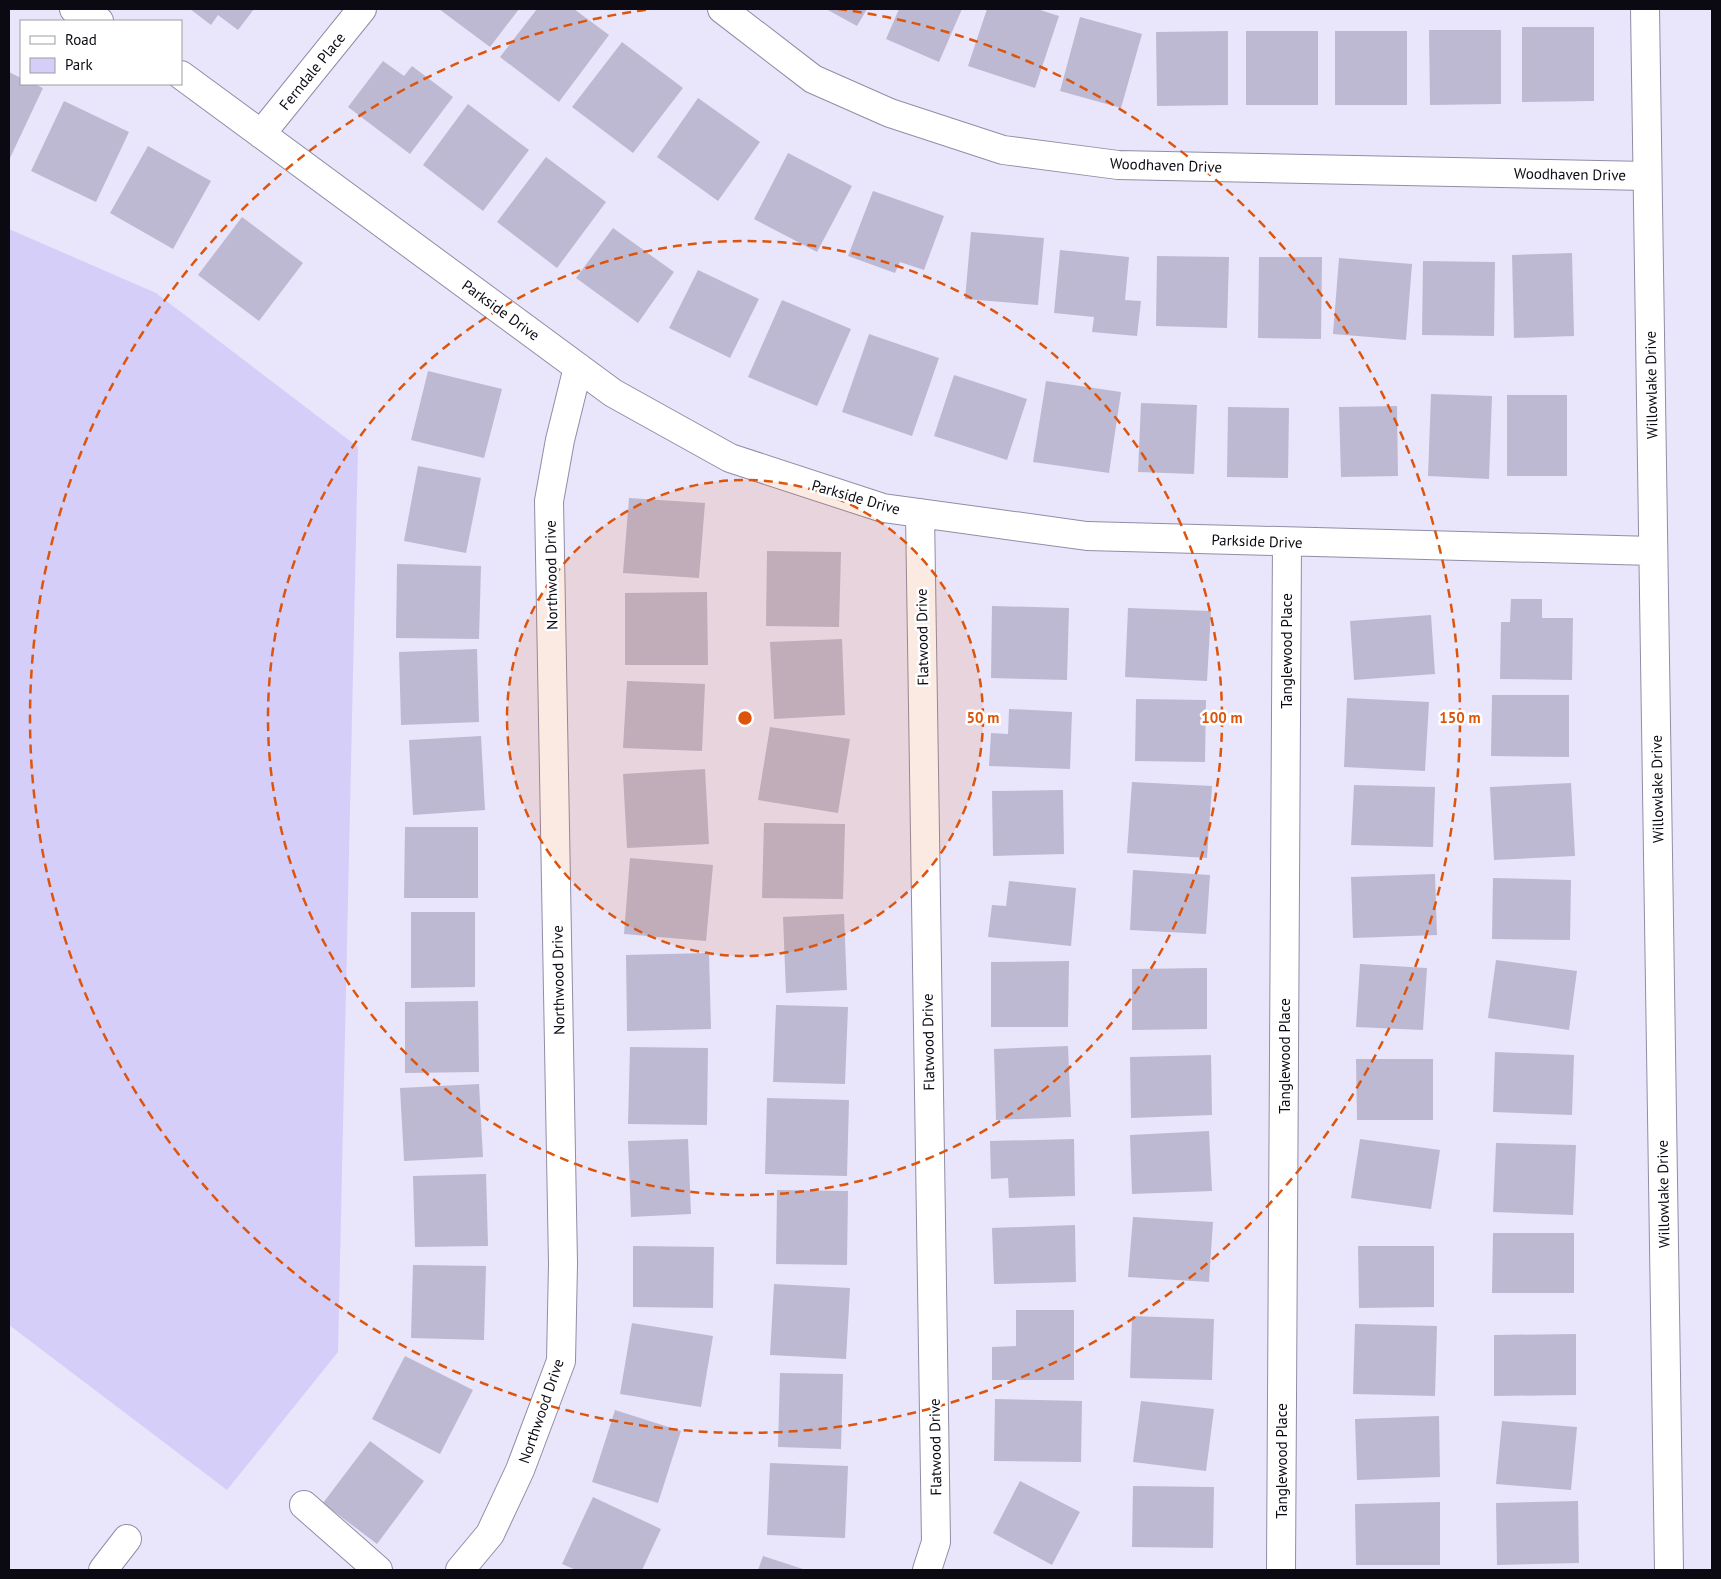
<svg xmlns="http://www.w3.org/2000/svg" width="1721" height="1579" viewBox="0 0 1721 1579" font-family="'PT Sans',sans-serif">
  <rect width="100%" height="100%" fill="#e9e6fb"/>
  <path fill="#d5cef8" d="M9 229 156 293 358 447 338 1352 227 1490 9 1325Z"/>
  <path fill="#bdb9d2" d="M190 9H254L238 30 218 15 211 25Z
    M439 9H519L490 47Z
    M537 9H574L609 35 559 102 500 57Z
    M826 9H867L857 26Z
    M899 9H962L939 62 886 39Z
    M987 9H1037L1059 16 1035 88 968 66Z
    M1080 17 1142 34 1121 108 1060 91Z
    M1522 27H1594V101L1522 102Z
    M1429 30H1501V104L1430 105Z
    M1228 31V105L1157 106 1156 32Z
    M1246 31H1318V105H1246Z
    M1335 31H1407V105H1335Z
    M622 42 683 88 633 153 572 107Z
    M383 61 404 76 412 66 453 97 410 154 348 107Z
    M9 72 21 78V84H34L43 88 10 158Z
    M698 98 760 142 718 201 657 157Z
    M64 101 129 132 96 202 31 171Z
    M468 104 529 150 483 211 423 165Z
    M148 146 211 181 173 249 110 213Z
    M788 153 852 186 817 252 754 219Z
    M546 157 606 202 557 268 497 222Z
    M873 191 944 216 924 270 900 262 895 273 848 256Z
    M242 217 303 263 259 321 198 275Z
    M613 228 674 272 638 323 576 278Z
    M971 232 1044 238 1038 305 965 299Z
    M1060 250 1129 257 1125 300 1141 301 1137 336 1092 332 1094 317 1054 313Z
    M1572 253 1574 336 1514 338 1512 255Z
    M1157 256 1229 257 1227 328 1156 326Z
    M1259 257H1322L1321 339 1258 338Z
    M1339 258 1412 264 1406 340 1333 334Z
    M1423 261 1495 262 1494 336 1422 335Z
    M698 270 759 299 730 358 669 328Z
    M782 300 851 329 817 406 748 377Z
    M869 334 939 358 912 436 842 412Z
    M428 371 502 389 484 458 411 440Z
    M954 375 1027 399 1007 460 934 436Z
    M1046 381 1121 392 1109 473 1033 462Z
    M1431 394 1492 396 1489 479 1428 476Z
    M1507 395H1567V476H1507Z
    M1141 403 1197 405 1194 474 1138 472Z
    M1397 406 1398 476 1341 477 1339 407Z
    M1228 407 1289 408 1288 478 1227 477Z
    M418 466 481 478 466 553 404 541Z
    M629 498 705 503 699 578 623 573Z
    M767 551 841 552 839 627 766 626Z
    M397 564 481 566 479 639 396 638Z
    M707 592 708 665H625V593Z
    M1511 599H1542V618H1573L1572 680 1500 679 1501 622H1510Z
    M992 606 1069 608 1067 680 991 678Z
    M1128 608 1211 611 1207 681 1125 677Z
    M1431 615 1435 674 1354 680 1350 621Z
    M842 639 845 715 774 719 770 642Z
    M477 649 479 722 401 725 399 652Z
    M627 681 705 684 702 751 623 748Z
    M1492 695H1569V757L1491 756Z
    M1347 698 1429 702 1425 771 1344 767Z
    M1136 699 1206 700 1205 762 1135 761Z
    M1009 709 1072 712 1070 769 989 766 991 733 1008 734Z
    M770 727 850 739 838 813 758 800Z
    M481 736 485 810 413 815 409 740Z
    M705 769 709 844 627 848 623 774Z
    M1132 782 1212 786 1207 858 1127 853Z
    M1571 783 1575 856 1494 860 1490 787Z
    M1354 785 1435 787 1433 847 1351 845Z
    M1063 790 1064 854 993 856 992 791Z
    M764 823 845 824 843 899 762 898Z
    M405 827H478V898H404Z
    M630 858 713 865 706 941 624 934Z
    M1133 870 1210 875 1206 934 1130 930Z
    M1435 874 1437 935 1353 938 1351 877Z
    M1493 878 1571 880 1570 940 1492 939Z
    M1009 881 1076 888 1071 946 988 937 992 905 1006 906Z
    M411 912H475V987L411 988Z
    M844 914 847 990 786 993 783 917Z
    M709 953 711 1029 627 1031 626 955Z
    M1496 960 1577 971 1569 1030 1488 1018Z
    M1069 961 1068 1027H991V962Z
    M1360 964 1427 968 1423 1030 1356 1027Z
    M1207 968V1029L1132 1030V969Z
    M478 1001 479 1072 405 1073V1002Z
    M776 1005 848 1007 845 1084 773 1082Z
    M1068 1046 1071 1117 996 1120 994 1049Z
    M630 1047 708 1048 707 1125 628 1124Z
    M1495 1052 1574 1055 1572 1115 1493 1112Z
    M1211 1055 1212 1115 1131 1118 1130 1057Z
    M1356 1059H1433V1120H1357Z
    M479 1084 483 1157 404 1161 400 1088Z
    M767 1098 849 1100 847 1176 765 1174Z
    M1209 1131 1212 1191 1132 1194 1130 1135Z
    M688 1139 691 1214 631 1217 628 1141Z
    M1074 1139 1075 1196 1009 1198 1008 1178 991 1179 990 1141Z
    M1360 1139 1440 1150 1431 1209 1351 1198Z
    M1496 1143 1576 1145 1573 1215 1493 1212Z
    M486 1174 488 1246 415 1247 413 1176Z
    M777 1190 848 1191 847 1265 776 1264Z
    M1133 1217 1213 1222 1209 1282 1128 1277Z
    M1075 1225 1076 1282 994 1284 992 1228Z
    M1493 1233H1574V1293H1492Z
    M633 1246 714 1247 713 1308 633 1307Z
    M1358 1246H1434V1307L1359 1308Z
    M413 1265 486 1266 484 1340 411 1338Z
    M774 1284 850 1288 846 1359 770 1355Z
    M1016 1310H1074V1380H992V1347L1016 1346Z
    M1132 1316 1214 1319 1212 1380 1130 1378Z
    M632 1323 713 1336 701 1407 620 1394Z
    M1355 1324 1437 1326 1435 1396 1353 1394Z
    M1576 1334V1395L1494 1396V1335Z
    M405 1356 473 1390 440 1454 372 1419Z
    M780 1373 843 1374 841 1449 778 1447Z
    M995 1399 1082 1401 1081 1462 994 1461Z
    M1141 1401 1214 1409 1206 1471 1133 1462Z
    M615 1410 681 1431 658 1503 592 1482Z
    M1439 1416 1440 1477 1357 1480 1355 1419Z
    M1502 1421 1577 1427 1571 1490 1496 1484Z
    M370 1441 424 1481 377 1544 323 1503Z
    M770 1463 848 1466 845 1538 767 1535Z
    M1020 1481 1080 1512 1052 1565 993 1533Z
    M1133 1486 1214 1487 1213 1548 1132 1547Z
    M593 1497 661 1529 642 1570H576L562 1564Z
    M1578 1501 1579 1563 1497 1565 1496 1503Z
    M1440 1502V1565H1356L1355 1504Z
    M763 1556 806 1570H758Z"/>
  <g fill="none" stroke-linecap="round" stroke-linejoin="round">
    <g stroke="#918da6" stroke-width="30">
      <path id="minor" d="M74 9 99 21
        M722 9 813 79 890 113 1003 150 1118 165 1647 176
        M1645 9 1669 1570
        M181 75 613 393 730 458 883 508 1087 536 1653 551
        M261 134 362 9
        M920 513 936 1542 927 1570
        M304 1505 378 1570
        M103 1570 127 1539
        M460 1570 490 1534 520 1470 561 1361 563 1264 549 501 560 440 578 367
        M1281 1570 1287 542"/>
    </g>
    <use href="#minor" stroke="#fff" stroke-width="28"/>
  </g>
  <circle cx="745" cy="718" r="238" fill="#dd550c" fill-opacity=".12"/>
  <g fill="none" stroke="#dd550c" stroke-width="2.5" stroke-dasharray="9 6">
    <circle cx="745" cy="718" r="238"/>
    <circle cx="745" cy="718" r="477"/>
    <path d="M838 9A715 715 0 1 1 652 9"/>
  </g>
  <g text-anchor="middle" dominant-baseline="central" stroke-width="5" stroke-linejoin="round" paint-order="stroke">
    <g font-size="15" fill="#0b0a12" stroke="#fff">
      <text transform="translate(312 71) rotate(-51)">Ferndale Place</text>
      <text transform="translate(1166 165) rotate(2)">Woodhaven Drive</text>
      <text transform="translate(1570 174) rotate(1)">Woodhaven Drive</text>
      <text transform="translate(501 310) rotate(36)">Parkside Drive</text>
      <text transform="translate(1651 385) rotate(-91)">Willowlake Drive</text>
      <text transform="translate(856 497) rotate(16)">Parkside Drive</text>
      <text transform="translate(1257 541) rotate(2)">Parkside Drive</text>
      <text transform="translate(551 575) rotate(-91)">Northwood Drive</text>
      <text transform="translate(922 637) rotate(-91)">Flatwood Drive</text>
      <text transform="translate(1286 651) rotate(-90)">Tanglewood Place</text>
      <text transform="translate(1657 789) rotate(-91)">Willowlake Drive</text>
      <text transform="translate(558 980) rotate(-91)">Northwood Drive</text>
      <text transform="translate(928 1042) rotate(-91)">Flatwood Drive</text>
      <text transform="translate(1284 1056) rotate(-90)">Tanglewood Place</text>
      <text transform="translate(1663 1194) rotate(-91)">Willowlake Drive</text>
      <text transform="translate(541 1411) rotate(-71)">Northwood Drive</text>
      <text transform="translate(935 1447) rotate(-91)">Flatwood Drive</text>
      <text transform="translate(1281 1461) rotate(-90)">Tanglewood Place</text>
    </g>
  </g>
  <circle cx="745" cy="718" r="8" fill="#dd550c" stroke="#fff" stroke-width="2.5"/>
  <g font-size="15" text-anchor="middle" font-weight="bold" fill="#dd550c" stroke="#fff" stroke-width="5" stroke-linejoin="round" paint-order="stroke">
    <text x="983" y="723">50 m</text>
    <text x="1222" y="723">100 m</text>
    <text x="1460" y="723">150 m</text>
  </g>
  <rect width="1721" height="1579" fill="none" stroke="#0b0a12" stroke-width="20"/>
  <rect x="20" y="20" width="162" height="65" fill="#ffffff" stroke="#9d9da0"/>
  <rect x="30" y="36" width="25" height="8" fill="#ffffff" stroke="#9d9da0"/>
  <text x="65" y="45" font-size="15" fill="#0b0a12">Road</text>
  <rect x="30" y="58" width="25" height="15" fill="#d5cef8" stroke="#9d9da0"/>
  <text x="65" y="70" font-size="15" fill="#0b0a12">Park</text>
</svg>
